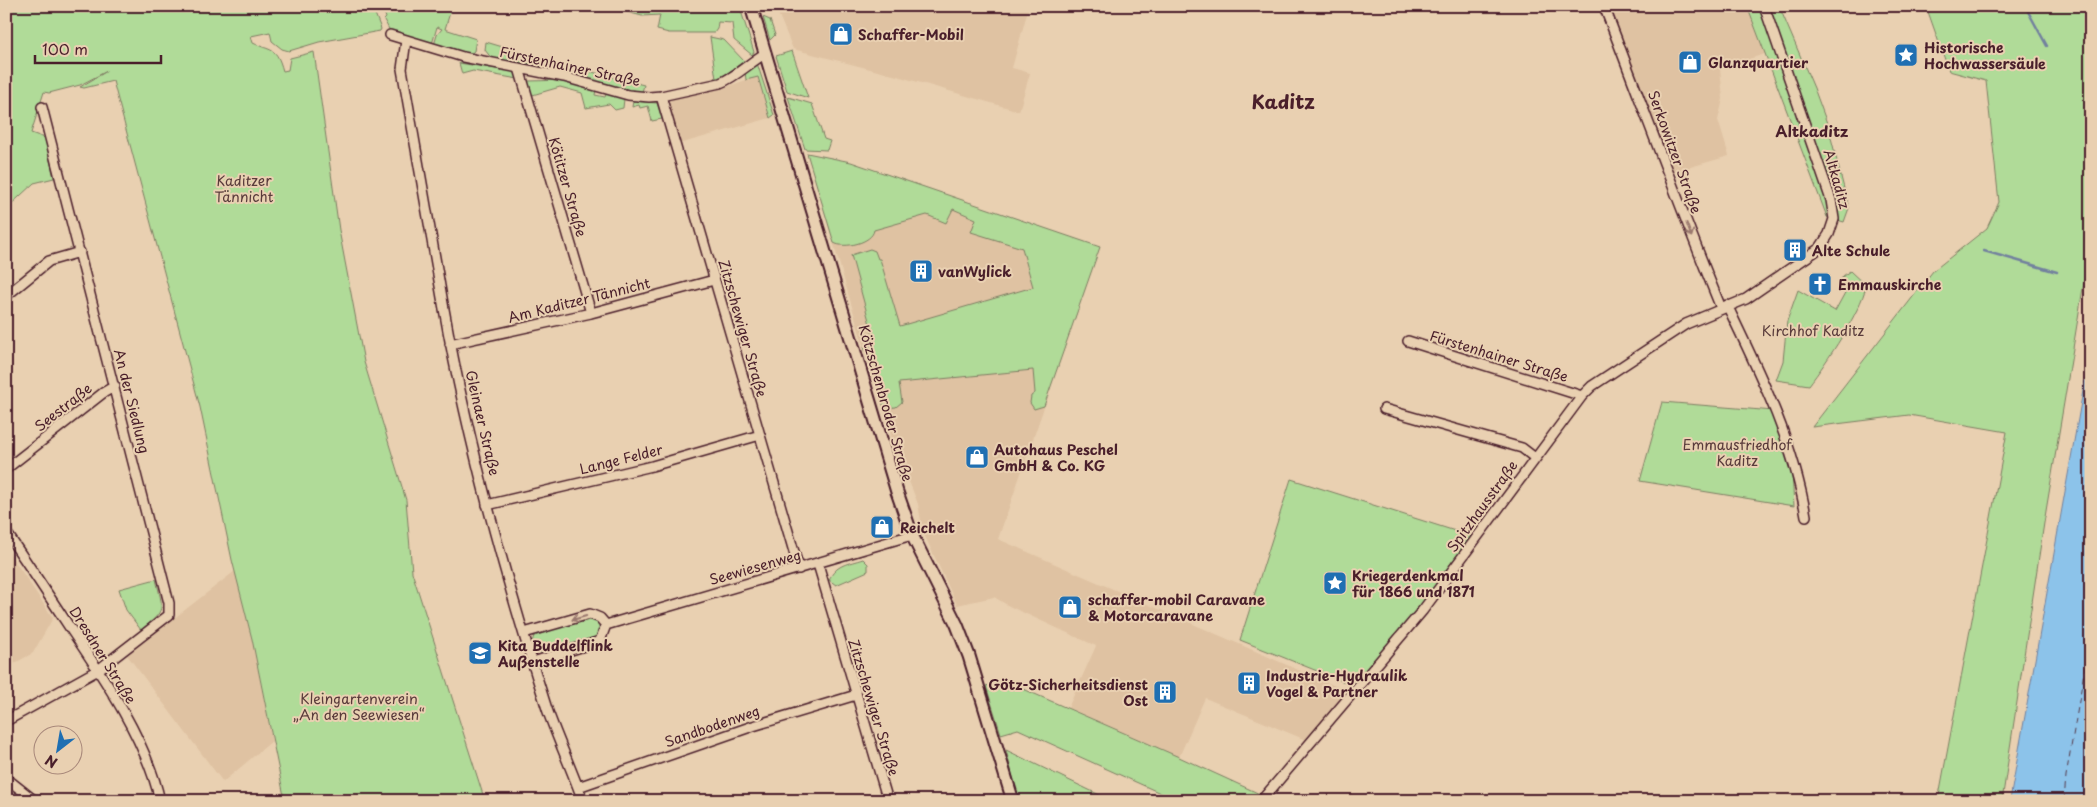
<svg xmlns="http://www.w3.org/2000/svg" width="2097" height="807" viewBox="0 0 2097 807" font-family="'Playpen Sans',sans-serif">
  <rect width="100%" height="100%" fill="#e9d0b1"/>
  <filter id="ink" filterUnits="userSpaceOnUse"><feTurbulence type="fractalNoise" baseFrequency=".02" numOctaves="2"/><feDisplacementMap in="SourceGraphic" scale="10" xChannelSelector="R" yChannelSelector="G"/><feConvolveMatrix kernelMatrix="1 2 1 2 8 2 1 2 1" color-interpolation-filters="sRGB"/></filter>
  <g filter="url(#ink)">
    <path fill="#dfc2a2" d="M775 6H1029L1012 68 1030 73 1019 111 897 76 793 49Z
      M1610 6H1747L1765 54 1720 68 1723 99 1718 120 1729 156 1673 172Z
      M758 76 770 118 679 144 668 102 673 98 723 88Z
      M807 153 851 162 1100 247 998 539 1342 689 1344 696 1306 740 1205 698 1179 757 1068 708 1096 646 1009 606 994 597 957 605 923 532 918 504 891 436 875 375 865 351Z
      M6 548 53 618 33 653 6 668Z
      M235 571 252 639 272 741 223 782 127 655Z"/>
    <path fill="#b0db98" stroke="#7d7d62" d="M6 6H372L381 29 380 31 319 42 289 51 282 49 272 41 270 32 251 36 253 43C272 52 276 46 283 71L288 70 290 58 314 52 339 230 364 362 406 500 412 572 485 801H285L252 639 232 560 200 407 113 81 84 88 80 87 107 71 80 85 49 93 44 92 31 133 45 138 54 178 34 183 6 209Z
      M382 6H452L445 29 476 39 474 51 468 56 434 45 437 35 442 29 437 27 432 44 390 31 384 20 386 18Z
      M604 6H736L737 11H741L754 52 752 55 734 40 732 23 718 22 717 29 714 33H669L657 30 660 15 642 16Z
      M1747 6H1779L1814 88 1828 126 1849 208 1844 222 1827 217Z
      M1926 6H2091V240L2044 523 2002 801H1938L2007 432 1909 415 1812 427 1933 271 1987 228 1999 202 1986 81 1949 71Z
      M763 17 770 20 775 35 770 40Z
      M710 37 724 40 744 61 721 78 716 79Z
      M486 42 516 51 513 62 492 59 485 50Z
      M792 51 808 98 787 91 776 56Z
      M520 52 537 58 535 64 515 63Z
      M541 59 556 64 554 70 540 66Z
      M459 63 516 72 518 79 473 71 462 74Z
      M757 63 774 115 770 118 758 77 746 80 745 72Z
      M580 69 644 85 642 92 628 90 578 76Z
      M565 80 596 90 595 95 605 97 607 92 621 96 624 99 623 108 615 110 609 104 586 108 582 93 560 87 529 96 526 83 529 81Z
      M788 97 812 104 824 139 830 141 827 150 805 149Z
      M633 101 657 103 662 119 652 121 648 106 640 108 639 105 632 107Z
      M807 153 851 162 1100 247 1044 406 1034 409 1030 403 1031 396 1035 393 1033 370 899 383 902 402 896 407 884 408 875 375 864 347 872 345 874 339 851 255 870 249 875 251 878 259H880L900 326 1033 287 1022 248 971 232 976 219 953 209 946 223 927 215 874 230C872 243 844 249 834 243Z
      M1850 271 1866 286C1861 311 1826 363 1809 385L1776 380 1783 361 1787 321 1798 290 1835 311 1847 289 1840 282 1843 276Z
      M1662 402 1774 411 1792 472 1794 506 1640 481Z
      M1291 479 1471 536 1419 607 1355 682 1347 683 1240 640Z
      M863 559 868 564V571L836 585 829 580C836 564 848 564 863 559Z
      M156 579C163 610 167 609 141 630L126 610 119 589Z
      M590 618 601 624V633L593 642 544 654C535 651 529 645 535 634Z
      M1005 681 1179 757 1262 795 1257 801H1178L1018 729 1001 734 986 686Z
      M1006 750 1112 801H1019Z"/>
    <path fill="#8cc3ea" stroke="#72819e" d="M2091 346V801H2010V800Z"/>
    <g fill="none" stroke-linecap="round" stroke-linejoin="round">
      <path stroke="#72819e" stroke-width="2.5" d="M2025 6 2047 46
        M1984 251 2057 272"/>
      <path stroke="#543848" stroke-width="1" stroke-dasharray="6 5" stroke-linecap="butt" d="M2064 801 2066 776 2091 632"/>
      <g stroke="#4a1f2b" stroke-width="12">
        <path id="street" d="M1604 6C1643 107 1680 208 1721 308
          M390 35 463 57 564 77 628 95 649 97 661 96 720 83C736 77 750 62 766 53
          M406 40 402 69 444 309C468 444 505 578 547 709 558 740 572 770 583 801
          M519 68 591 313
          M661 96 799 569
          M6 296 49 261 80 252
          M1727 305C1760 374 1793 440 1806 516
          M1408 341 1582 396
          M450 344 591 313 714 280
          M1384 409 1522 448 1535 458
          M6 469 103 393 115 386
          M487 505 652 466 760 435
          M6 532C28 564 49 596 70 628 104 678 147 741 160 801
          M818 564 888 801
          M606 625 912 535
          M524 633 590 614 600 618 606 625 600 641 533 662
          M6 721 98 670 169 615V603L42 107
          M6 778 35 801
          M578 787 753 726 856 695
          M1261 801 1423 610 1582 396 1592 386 1686 324 1746 299 1820 248 1829 234 1834 219 1831 200 1764 6"/>
      </g>
      <g stroke="#4a1f2b" stroke-width="15">
        <path id="secondary" d="M751 6 897 492 912 535 957 625 969 656 1013 801"/>
      </g>
      <use href="#street" stroke="#e9d0b1" stroke-width="9"/>
      <use href="#secondary" stroke="#e9d0b1" stroke-width="11"/>
    </g>
    <defs><path id="oneway-shaft" d="M-6 0H5M1.5-3L5.5 0L1.5 3" fill="none" stroke-width="1.6" stroke-linecap="round" stroke-linejoin="round" transform="scale(1.25)"/></defs>
    <g stroke="#9a786e">
      <use href="#oneway-shaft" transform="translate(1689 230) rotate(70)"/>
      <use href="#oneway-shaft" transform="translate(579 618) rotate(164)"/>
    </g>
  </g>
  <defs>
    <g id="shop-square" transform="scale(1.25)"><rect x="-9" y="-9" width="18" height="18" rx="4" fill="#1f6fb2" stroke="#e9d0b1"/><path d="M-5-2.5h2.3a2.7 3.5 0 0 1 5.4 0H5L5.5 6h-11ZM-1.5-2.5h3a1.5 2.3 0 0 0-3 0Z" fill="#fff"/></g>
    <g id="sight-square" transform="scale(1.25)"><rect x="-9" y="-9" width="18" height="18" rx="4" fill="#1f6fb2" stroke="#e9d0b1"/><path d="M0-6L1.8-2.2L6-1.7L2.9 1.2L3.7 5.4L0 3.3L-3.7 5.4L-2.9 1.2L-6-1.7L-1.8-2.2Z" fill="#fff"/></g>
    <g id="building-square" transform="scale(1.25)"><rect x="-9" y="-9" width="18" height="18" rx="4" fill="#1f6fb2" stroke="#e9d0b1"/><path d="M-4-6H4V6H1V3H-1V6H-4ZM-2.5-4.3h1.7v1.8h-1.7ZM.8-4.3h1.7v1.8H.8ZM-2.5-1h1.7V.8h-1.7ZM.8-1h1.7V.8H.8Z" fill="#fff"/></g>
    <g id="church-square" transform="scale(1.25)"><rect x="-9" y="-9" width="18" height="18" rx="4" fill="#1f6fb2" stroke="#e9d0b1"/><path d="M-1.2-6h2.4v3.5h3.3v2.4h-3.3V6h-2.4V-.1h-3.3v-2.4h3.3Z" fill="#fff"/></g>
    <g id="school-square" transform="scale(1.25)"><rect x="-9" y="-9" width="18" height="18" rx="4" fill="#1f6fb2" stroke="#e9d0b1"/><path d="M0-5L7-2L0 1L-7-2ZM-4 1L0 2.5L4 1V4Q0 6-4 4Z" fill="#fff"/></g>
  </defs>
  <g fill-rule="evenodd">
    <use href="#shop-square" x="841" y="34"/>
    <use href="#sight-square" x="1906" y="55"/>
    <use href="#shop-square" x="1690" y="62"/>
    <use href="#building-square" x="1795" y="250"/>
    <use href="#building-square" x="921" y="271"/>
    <use href="#church-square" x="1820" y="284"/>
    <use href="#shop-square" x="977" y="457"/>
    <use href="#shop-square" x="882" y="527"/>
    <use href="#sight-square" x="1335" y="583"/>
    <use href="#shop-square" x="1070" y="607"/>
    <use href="#school-square" x="480" y="653"/>
    <use href="#building-square" x="1249" y="683"/>
    <use href="#building-square" x="1165" y="692"/>
  </g>
  <g text-anchor="middle" dominant-baseline="central" stroke-width="4" stroke-linejoin="round" paint-order="stroke">
    <g font-size="14" font-weight="bold" fill="#4a1f2b" stroke="#e9d0b1" text-anchor="start">
      <text x="858" y="34">Schaffer-Mobil</text>
      <text x="1924" y="47">Historische<tspan x="1924" dy="16">Hochwassersäule</tspan></text>
      <text x="1708" y="62">Glanzquartier</text>
      <text x="1812" y="250">Alte Schule</text>
      <text x="938" y="271">vanWylick</text>
      <text x="1838" y="284">Emmauskirche</text>
      <text x="994" y="449">Autohaus Peschel<tspan x="994" dy="16">GmbH &amp; Co. KG</tspan></text>
      <text x="900" y="527">Reichelt</text>
      <text x="1352" y="575">Kriegerdenkmal<tspan x="1352" dy="16">für 1866 und 1871</tspan></text>
      <text x="1088" y="599">schaffer-mobil Caravane<tspan x="1088" dy="16">&amp; Motorcaravane</tspan></text>
      <text x="498" y="645">Kita Buddelflink<tspan x="498" dy="16">Außenstelle</tspan></text>
      <text x="1266" y="675">Industrie-Hydraulik<tspan x="1266" dy="16">Vogel &amp; Partner</tspan></text>
      <text x="1148" y="684" text-anchor="end">Götz-Sicherheitsdienst<tspan x="1148" dy="16">Ost</tspan></text>
    </g>
    <g font-size="14" fill="#4a1f2b" stroke="#e9d0b1">
      <text transform="translate(570 66) rotate(12)">Fürstenhainer Straße</text>
      <text transform="translate(1675 152) rotate(70)">Serkowitzer Straße</text>
      <text transform="translate(1837 179) rotate(74)">Altkaditz</text>
      <text transform="translate(568 187) rotate(74)">Kötitzer Straße</text>
      <text transform="translate(579 300) rotate(-14)">Am Kaditzer Tännicht</text>
      <text transform="translate(743 328) rotate(74)">Zitzschewiger Straße</text>
      <text transform="translate(1499 356) rotate(17)">Fürstenhainer Straße</text>
      <text transform="translate(132 401) rotate(76)">An der Siedlung</text>
      <text transform="translate(886 403) rotate(74)">Kötzschenbroder Straße</text>
      <text transform="translate(63 407) rotate(-38)">Seestraße</text>
      <text transform="translate(483 423) rotate(77)">Gleinaer Straße</text>
      <text transform="translate(621 459) rotate(-14)">Lange Felder</text>
      <text transform="translate(1482 506) rotate(-54)">Spitzhausstraße</text>
      <text transform="translate(755 567) rotate(-16)">Seewiesenweg</text>
      <text transform="translate(103 655) rotate(58)">Dresdner Straße</text>
      <text transform="translate(874 707) rotate(73)">Zitzschewiger Straße</text>
      <text transform="translate(712 726) rotate(-19)">Sandbodenweg</text>
    </g>
    <g font-size="14" fill="#593b3b" stroke="#e9d0b1">
      <text x="244" y="180">Kaditzer<tspan x="244" dy="16">Tännicht</tspan></text>
      <text x="1813" y="330">Kirchhof Kaditz</text>
      <text x="1737" y="444">Emmausfriedhof<tspan x="1737" dy="16">Kaditz</tspan></text>
      <text x="359" y="698">Kleingartenverein<tspan x="359" dy="16">„An den Seewiesen“</tspan></text>
    </g>
    <g font-size="15" font-weight="bold" fill="#4a1f2b" stroke="#e9d0b1">
      <text x="1812" y="130">Altkaditz</text>
    </g>
    <g font-size="19" font-weight="bold" fill="#4a1f2b" stroke="#e9d0b1">
      <text x="1283" y="101">Kaditz</text>
    </g>
  </g>
  <rect width="2097" height="807" fill="none" stroke="#e9d0b1" stroke-width="25"/>
  <rect x="12" y="12" width="2072" height="782" fill="none" stroke="#4a1f2b" stroke-width="2" filter="url(#ink)"/>
  <g transform="translate(58 750) rotate(211)"><circle r="24" fill="#e9d0b1" stroke="#a9897b"/>
  <path d="M0-4L9 19L0 12L-9 19Z" fill="#1f6fb2"/>
  <text y="-8" font-size="14" font-weight="bold" text-anchor="middle" fill="#4a1f2b">N</text>
  </g>
  <path d="M35 55v8h126v-8" fill="none" stroke="#4a1f2b" stroke-width="2.5"/>
  <text x="42" y="55" font-size="15" fill="#4a1f2b" stroke="#e9d0b1" stroke-width="4" paint-order="stroke">100 m</text>
</svg>
